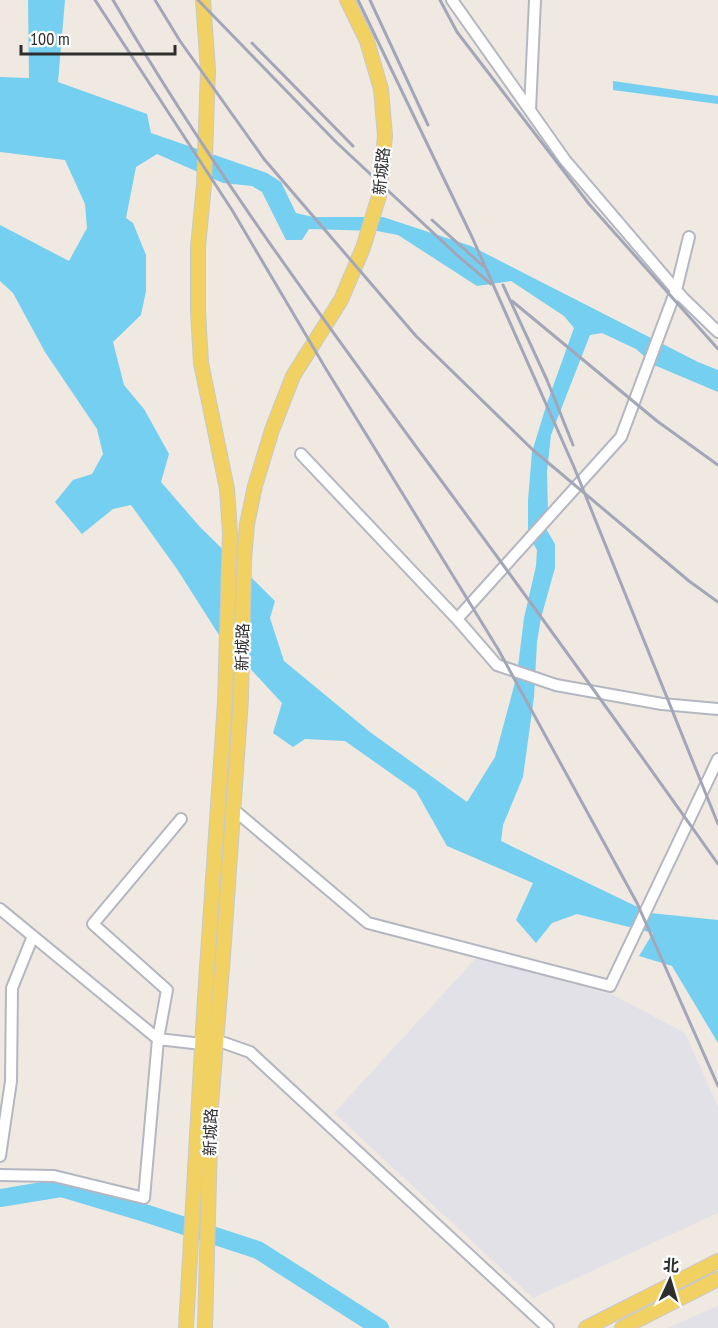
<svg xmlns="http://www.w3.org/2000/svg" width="718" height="1328" viewBox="0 0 718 1328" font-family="'PT Sans Narrow','Noto Sans SC',sans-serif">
  <rect width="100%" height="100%" fill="#efe9e1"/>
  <path fill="#e3e1e8" d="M477 957 613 995 685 1033 718 1107V1213L533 1298 334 1113Z
    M718 1306V1328H667Z"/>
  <path fill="#75cff0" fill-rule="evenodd" d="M28 0H65L58 82 147 114 151 133 267 173 281 182 296 213 313 217H383L471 246 698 362 718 370V392L654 365 636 349 602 333 590 335 551 435 547 472 548 512 545 527 555 544V568L541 618 537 642 534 697 523 777 503 825 501 841 650 913 718 920V1043L672 966 639 956 653 933 577 914 552 923 536 943 516 920 533 883 447 846 416 791 345 741 305 739 293 747 273 733 282 703 219 635 177 569 131 505 113 509 82 534 55 502 73 480 92 474 103 454 97 429 45 352 13 293 0 281V225L69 261 87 228 85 204 65 160 0 152V77L29 78ZM157 154 223 183 252 186 262 192 286 240H302L309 229 377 231 398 235 477 286 511 281 564 316 574 328 547 403 532 452 528 500V534L537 550 536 566 524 618 517 675 495 757 467 802 370 732 284 661 270 618 275 601 200 527 161 482 169 454 144 409 124 385 113 342 141 315 146 291V255L133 223 126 218 136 167Z
    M613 81 718 96V104L613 90Z"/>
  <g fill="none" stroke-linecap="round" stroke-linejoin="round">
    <path stroke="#75cff0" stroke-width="18" d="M0 1198 61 1188 148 1214 258 1250 380 1328"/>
    <g stroke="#b4b7c1" stroke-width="14">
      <path id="minor" d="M452 0 565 160 683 298 718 332
        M530 110 535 0
        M301 454 457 619 621 437 676 290 689 237
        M457 619 497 665 556 685 662 704 718 709
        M233 809 368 923 610 986 718 759
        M0 909 158 1039 202 1044
        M216 1040 250 1052 548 1328
        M0 1156 11 1081 12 988 33 936
        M0 1175 54 1176 144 1198 158 1039 167 990 93 924 181 819"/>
    </g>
    <g stroke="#c9c9c9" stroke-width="16">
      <path id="major" d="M186 1328 204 1013 225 702 230 533 227 489 201 363 198 311V247L204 185 208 70 203 0
        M205 1328 211 1105 223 956 241 699 244 561 247 524 255 486 272 430 293 376 341 300 363 248 379 196 385 136 381 89 367 41 347 0
        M586 1328 718 1261
        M622 1328 718 1279"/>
    </g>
    <use href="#minor" stroke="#fff" stroke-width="10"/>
    <use href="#major" stroke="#f2d163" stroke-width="14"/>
    <path stroke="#a3a6b8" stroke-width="3" d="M95 0 232 210 326 369 498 649 637 903 718 1086
      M113 0C205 159 315 308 423 456 523 591 621 727 718 864
      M155 0 180 41 264 159 416 336 533 450 689 581 718 602
      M198 0 336 142 457 255 491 284
      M358 0 472 237 574 467 718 824
      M370 0 428 125
      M440 0 457 32 589 204 718 349
      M252 43 353 146
      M432 220 483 266
      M503 285 547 380 573 445
      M512 301 657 421 718 465"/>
  </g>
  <g text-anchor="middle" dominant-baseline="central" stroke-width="4.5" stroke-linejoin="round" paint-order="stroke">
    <g font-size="16" fill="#2e2e2e" stroke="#fff">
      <text transform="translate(381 171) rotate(-84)">新城路</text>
      <text transform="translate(242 647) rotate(-89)">新城路</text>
      <text transform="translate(210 1132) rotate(-88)">新城路</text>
    </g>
  </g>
  <g transform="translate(670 1280) rotate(4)" stroke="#ffffff" stroke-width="4.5" paint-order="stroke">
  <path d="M0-4.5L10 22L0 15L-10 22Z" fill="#2e2e2e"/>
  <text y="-9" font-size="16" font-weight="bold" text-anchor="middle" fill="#2e2e2e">北</text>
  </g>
  <path d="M21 45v9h154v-9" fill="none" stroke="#2e2e2e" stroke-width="3"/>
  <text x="30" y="45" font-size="18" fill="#2e2e2e" stroke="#ffffff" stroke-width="4.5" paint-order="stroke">100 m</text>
</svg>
